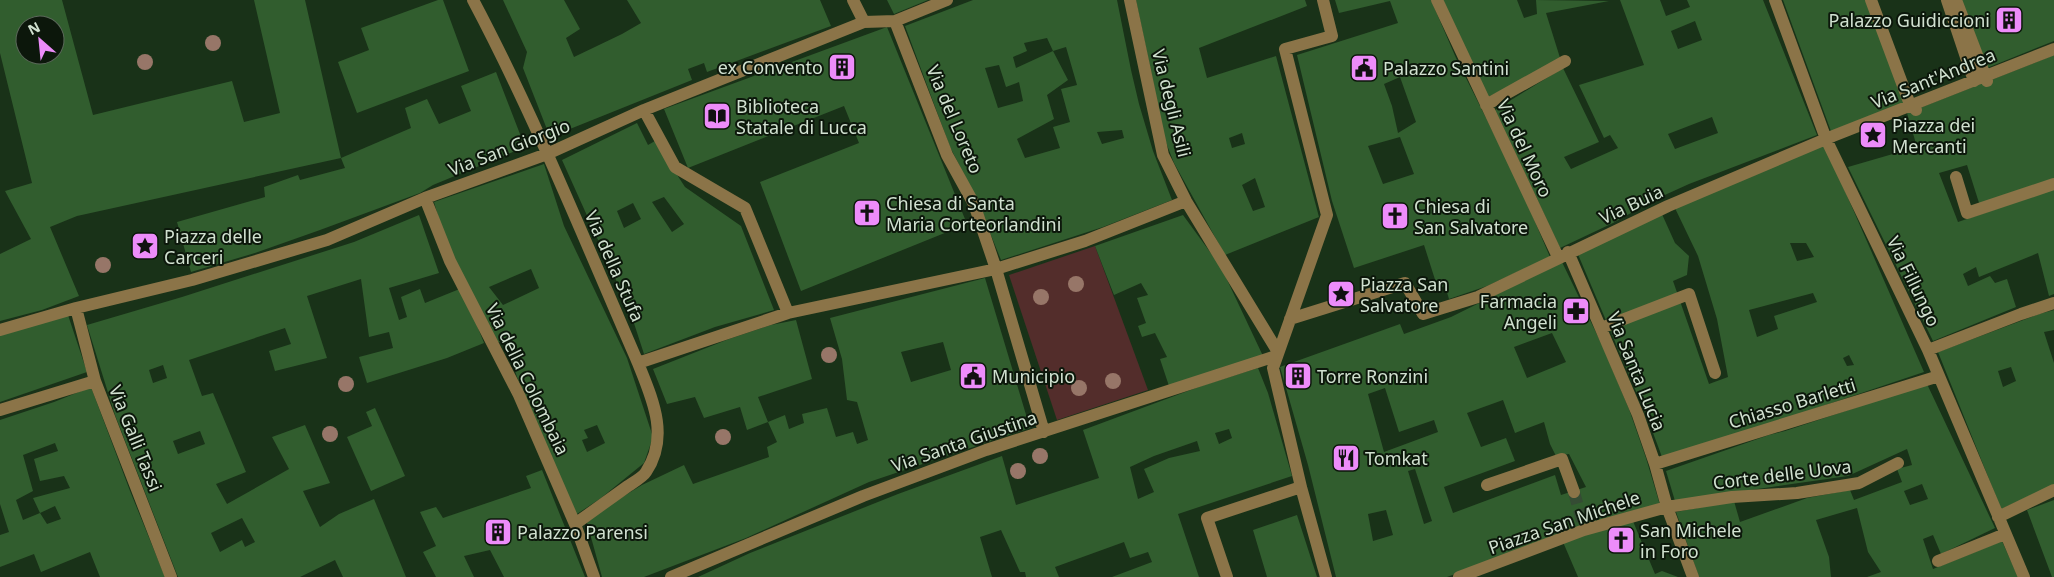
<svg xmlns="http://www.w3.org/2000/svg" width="2054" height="577" viewBox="0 0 2054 577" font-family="'Noto Sans',sans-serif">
  <rect width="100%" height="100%" fill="#193218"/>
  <path fill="#532d2b" d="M1095 246 1148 390 1057 420 1009 275Z"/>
  <path fill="#315d2e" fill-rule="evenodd" d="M0 0H62L93 115 232 81 244 122 280 113 254 0H305L341 158 77 216 50 227 79 296 42 310 0 321V254L31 239 5 191 32 183 0 53ZM25 25H55V55H25Z
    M438 0H443L469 71 357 113 338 62 369 50 361 28Z
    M503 0H564L580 29 566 38 574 57 622 34 641 23 627 0H820L831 26 707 72 704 63 688 69 692 80 550 137 523 68 527 52Z
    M887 0H928L894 14Z
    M973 0H1117L1131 70 1139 104 1153 151 1172 200 1103 227 1001 260 976 198 950 147 905 26ZM1047 38 1053 51 1066 47 1077 85 1061 89 1070 122 1053 127 1060 148 1025 158 1017 139 1054 119 1047 95 1068 80 1053 51 1016 68 1013 57 1027 51 1024 43ZM999 65 1006 87 1019 82 1023 101 998 108 985 68ZM1122 130 1124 138 1102 144 1097 132Z
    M1136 0H1305L1307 6 1199 48 1207 78 1276 56 1319 217 1225 255 1174 163 1165 140ZM1242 133 1245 144 1232 148 1229 138ZM1255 178 1265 207 1253 211 1242 185Z
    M1335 0H1431L1456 58 1518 182 1550 257 1487 286 1449 299 1445 286 1438 289 1424 245 1354 268 1332 201 1297 55 1398 23 1390 1 1339 13ZM1400 77 1416 122 1398 133 1392 106 1384 84ZM1400 137 1414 174 1383 184 1368 146Z
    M1443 0H1517L1524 18 1537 14 1536 0 1609 1 1546 13 1561 61 1488 97Z
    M1620 0H1660L1666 16 1690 7 1687 0H1763L1817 135 1689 184 1656 199 1613 223 1560 248 1495 110 1563 68 1599 142 1564 157 1571 169 1618 148 1610 135 1604 138 1579 85 1644 65ZM1695 21 1702 40 1678 49 1671 31ZM1712 117 1718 133 1675 149 1668 134Z
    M1783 0H1871L1909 102 1832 134Z
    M1956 0H2054V41L1982 70Z
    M887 27 967 224 801 291 760 182 859 143 844 106 688 168 664 109Z
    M2054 55V180L1980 206 1967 165 1939 173 1958 222 2054 189V294L2049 296 2038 253 1979 277 1976 267 1963 274 1968 286 1990 276 1995 283 2007 279 2016 307 1933 341 1848 167 1917 147 1907 113Z
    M496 72 525 147 433 185 420 193 320 230 255 253 191 272 177 222 265 197 264 187 298 175 300 180 345 168 341 158 411 128 405 108 427 99 439 124 471 111 461 86Z
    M637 123 648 145 655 141 685 187 741 226 774 310 715 327 644 354 630 311 562 160ZM664 197 684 224 672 232 652 202ZM633 203 641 219 624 228 617 211Z
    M1824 143 1924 372 1766 425 1662 457 1649 422 1577 252 1661 212 1675 243 1689 256 1687 275 1673 281 1709 384 1728 377 1717 319 1698 256 1673 204ZM1790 243H1806L1814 257 1797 261ZM1813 293 1817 302 1774 316 1778 329 1757 337 1749 310ZM1849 355 1854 365 1847 366 1843 358Z
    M544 164 564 226 627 358 653 437 644 463 601 498 574 516 517 377 505 340 496 343 449 254 434 202ZM531 269 539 288 503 305 489 287ZM597 425 605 443 587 452 582 440 588 438 584 430Z
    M419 215 439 273 389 288 399 320 407 317 401 297 420 289 425 303 462 288 484 343 447 358 367 383 359 357 393 348 389 332 369 337 361 279 307 296 327 358 275 371 269 351 291 344 285 328 189 360 202 396 213 393 246 472 216 484 227 504 289 469 272 437 305 425 330 483 303 491 320 527 339 514 374 499 406 577H343L335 560 300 577H178L115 415 87 325 182 297 354 242ZM163 365 167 378 153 383 149 370ZM200 431 205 444 178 454 173 441ZM242 518 255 542 245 547 242 540 220 552 211 533Z
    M1183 215 1221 267 1263 356 1169 386 1160 359 1167 357 1155 333 1142 337 1138 326 1146 323 1137 298 1148 295 1141 283 1114 295 1095 246Z
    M1562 262 1603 347 1629 409 1646 458 1660 505 1630 514 1655 574 1662 571 1678 577H1578L1560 535 1447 577H1336L1308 465 1280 367 1400 324 1404 334 1451 317ZM1552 333 1566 362 1527 378 1514 347ZM1385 388 1399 432 1434 420 1438 432 1384 452 1368 394ZM1503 400 1515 433 1544 422 1550 444 1556 456 1569 454 1586 487 1561 495 1555 475 1453 513 1444 487 1515 461 1506 438 1481 447 1467 413ZM1415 469 1432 521 1424 524 1408 471ZM1386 510 1393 535 1373 541 1368 514Z
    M985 278 1030 428 869 482 746 538 644 577H602L586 519 642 485 684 465 693 484 769 457 767 447 777 442 768 422 785 415 789 429 804 423 802 414 827 408 836 437 853 432 857 444 868 440 857 402 847 400 842 359 830 318ZM943 342 951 370 911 382 901 352Z
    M2054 310V330L2044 332 2054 363V485L2001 509 1938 352 2039 314ZM2011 367 2016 381 2003 387 1998 371Z
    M68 315 87 372 0 402V334Z
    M796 320 812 379 758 397 768 422 747 430 740 407 704 418 695 397 667 404 653 369 729 339 771 325Z
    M1258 368 1268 393 1292 476 1178 514 1199 577H1112L1152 562 1148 552 1130 558 1124 542 1055 567 1059 577H1026L1025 572H1020L1001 530 980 537 992 577H698L750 553 898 494 1002 456 1016 505 1099 478 1083 430 1204 385ZM1229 429 1232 438 1219 444 1215 433ZM1197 441 1200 451 1169 458 1144 469 1154 492 1138 499 1130 467 1154 456Z
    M1927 384 1995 528 1941 554 1933 535 1923 539 1933 569 2002 541 2018 577H1867L1881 572 1868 552 1857 508 1816 520 1829 557 1831 577H1699L1676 512 1734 501 1740 522 1807 498 1850 490 1854 500 1902 482 1897 469 1912 465 1910 458 1907 449 1848 476 1675 501 1666 471 1769 435 1785 431ZM1922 484 1928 499 1910 505 1904 491Z
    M91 387 130 491 165 577H100L90 552 41 572 34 554 0 567V535L9 532 0 504V420L54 402ZM55 443 58 451 34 459 40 481 64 476 70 488 33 498 40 513 55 506 61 519 47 524 40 513 23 520 16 500 33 491 23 455Z
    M375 408 405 476 371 491 347 437 372 426 366 412Z
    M542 470 585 577H504L490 550 464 556 474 577H436L423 552 436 546 420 512 436 507 443 518 531 488 526 476Z
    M2054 500V577H2052L2027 510Z
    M1297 515 1317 577H1267L1253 530Z"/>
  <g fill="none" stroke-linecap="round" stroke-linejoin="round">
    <path stroke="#354c34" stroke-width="12" stroke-dasharray="12 6" stroke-linecap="butt" d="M1574 492 1584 528"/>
    <path stroke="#8b7448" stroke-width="12" d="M473 0C535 117 585 241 638 363 652 398 670 436 646 472 643 477 634 482 628 486 611 498 593 511 575 524
      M853 0 864 22
      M1130 0 1163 155 1186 201 1278 352
      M1323 0 1332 36 1285 49 1327 215 1273 368 1301 487 1326 577
      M1437 0 1558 257
      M1775 0 1826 139 1928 350 2024 577
      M1871 0 1909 102 1916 110
      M1947 0 1974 81
      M1956 0 1987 81
      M895 21 947 155 974 204 996 269 1044 432
      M1486 105 1565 61
      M644 110 675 167 745 208 788 313
      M1956 177 1967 213 2054 184
      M425 198 450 261 519 395 575 524 594 577
      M1568 252 1638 415 1655 464 1667 507 1693 577
      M76 308 95 381 171 577
      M1290 319 1405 283 1423 314 1478 297 1668 206 1833 136 2054 49
      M1601 328 1689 294 1715 373
      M0 330 76 308 192 280 327 240 425 198 547 154 644 110 864 22 895 21 947 0
      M1928 350 2021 314 2054 303
      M638 363 788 313 996 269 1085 241 1186 201
      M0 410 95 381
      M1655 464 1939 376
      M1487 485 1562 459 1574 492
      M1998 517 2054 490
      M1938 561 2005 534
      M671 577 863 496 986 450 1276 356
      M1227 577 1207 518 1301 487
      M1459 577 1584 530 1667 507 1732 497 1797 493 1859 483 1898 463"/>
  </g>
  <g fill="#977668">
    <circle cx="213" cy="43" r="8"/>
    <circle cx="145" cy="62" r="8"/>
    <circle cx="103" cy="265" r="8"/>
    <circle cx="1076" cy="284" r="8"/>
    <circle cx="1041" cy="297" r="8"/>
    <circle cx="829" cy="355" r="8"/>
    <circle cx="1113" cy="381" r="8"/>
    <circle cx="346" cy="384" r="8"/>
    <circle cx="1079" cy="388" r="8"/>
    <circle cx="330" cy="434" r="8"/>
    <circle cx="723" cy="437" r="8"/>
    <circle cx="1040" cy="456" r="8"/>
    <circle cx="1018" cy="471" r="8"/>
  </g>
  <defs>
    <g id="building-square" transform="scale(1.4375)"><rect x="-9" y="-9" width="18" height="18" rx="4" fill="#ed8cfa" stroke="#0c170b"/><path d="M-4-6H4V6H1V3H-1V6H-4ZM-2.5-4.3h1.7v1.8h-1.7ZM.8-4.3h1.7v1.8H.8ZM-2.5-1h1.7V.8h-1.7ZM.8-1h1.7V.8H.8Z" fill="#111"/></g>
    <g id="civic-square" transform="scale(1.4375)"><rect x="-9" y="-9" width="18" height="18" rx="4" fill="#ed8cfa" stroke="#0c170b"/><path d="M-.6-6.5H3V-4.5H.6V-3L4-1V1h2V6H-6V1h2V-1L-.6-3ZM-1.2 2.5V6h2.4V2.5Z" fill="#111"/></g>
    <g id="library-square" transform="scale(1.4375)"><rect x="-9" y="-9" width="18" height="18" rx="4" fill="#ed8cfa" stroke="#0c170b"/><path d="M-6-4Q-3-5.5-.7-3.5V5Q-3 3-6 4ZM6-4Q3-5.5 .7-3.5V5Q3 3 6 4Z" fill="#111"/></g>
    <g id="sight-square" transform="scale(1.4375)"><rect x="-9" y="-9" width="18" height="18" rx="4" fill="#ed8cfa" stroke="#0c170b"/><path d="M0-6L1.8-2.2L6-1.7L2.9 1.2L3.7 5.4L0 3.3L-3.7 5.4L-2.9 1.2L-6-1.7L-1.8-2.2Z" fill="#111"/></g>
    <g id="church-square" transform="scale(1.4375)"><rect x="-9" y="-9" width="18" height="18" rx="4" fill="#ed8cfa" stroke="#0c170b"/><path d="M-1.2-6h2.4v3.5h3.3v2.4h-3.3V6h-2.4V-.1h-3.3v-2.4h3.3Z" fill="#111"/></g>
    <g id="pharmacy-square" transform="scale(1.4375)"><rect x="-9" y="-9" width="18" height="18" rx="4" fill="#ed8cfa" stroke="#0c170b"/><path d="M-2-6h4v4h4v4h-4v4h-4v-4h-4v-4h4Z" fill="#111"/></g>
    <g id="restaurant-square" transform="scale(1.4375)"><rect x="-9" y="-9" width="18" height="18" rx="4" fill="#ed8cfa" stroke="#0c170b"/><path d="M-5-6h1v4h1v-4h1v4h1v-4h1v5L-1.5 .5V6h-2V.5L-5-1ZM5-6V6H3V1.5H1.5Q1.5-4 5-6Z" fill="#111"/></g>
  </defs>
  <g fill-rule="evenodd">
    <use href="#building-square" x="2009" y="20"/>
    <use href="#building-square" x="842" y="67"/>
    <use href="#civic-square" x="1364" y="68"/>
    <use href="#library-square" x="717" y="116"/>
    <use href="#sight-square" x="1873" y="135"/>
    <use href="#church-square" x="867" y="213"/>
    <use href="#church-square" x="1395" y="216"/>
    <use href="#sight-square" x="145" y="246"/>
    <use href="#sight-square" x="1341" y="294"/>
    <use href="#pharmacy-square" x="1576" y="311"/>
    <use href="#civic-square" x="973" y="376"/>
    <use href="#building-square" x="1298" y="376"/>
    <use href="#restaurant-square" x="1346" y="458"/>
    <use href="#building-square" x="498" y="532"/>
    <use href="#church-square" x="1621" y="540"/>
  </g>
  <g text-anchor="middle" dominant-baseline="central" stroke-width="4" stroke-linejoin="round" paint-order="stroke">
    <g font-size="18" fill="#d1e1d0" stroke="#0c170b" text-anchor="start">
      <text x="1990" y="20" text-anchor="end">Palazzo Guidiccioni</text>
      <text x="823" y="67" text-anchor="end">ex Convento</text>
      <text x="1383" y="68">Palazzo Santini</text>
      <text x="736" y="106">Biblioteca<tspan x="736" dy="21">Statale di Lucca</tspan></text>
      <text x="1892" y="125">Piazza dei<tspan x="1892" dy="21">Mercanti</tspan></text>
      <text x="886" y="203">Chiesa di Santa<tspan x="886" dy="21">Maria Corteorlandini</tspan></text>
      <text x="1414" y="206">Chiesa di<tspan x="1414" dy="21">San Salvatore</tspan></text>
      <text x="164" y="236">Piazza delle<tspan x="164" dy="21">Carceri</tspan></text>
      <text x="1360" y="284">Piazza San<tspan x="1360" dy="21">Salvatore</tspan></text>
      <text x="1557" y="301" text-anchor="end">Farmacia<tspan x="1557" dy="21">Angeli</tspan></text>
      <text x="992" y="376">Municipio</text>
      <text x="1317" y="376">Torre Ronzini</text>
      <text x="1365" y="458">Tomkat</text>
      <text x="1640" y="530">San Michele<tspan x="1640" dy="21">in Foro</tspan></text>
      <text x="517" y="532">Palazzo Parensi</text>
    </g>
    <g font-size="18" fill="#d1e1d0" stroke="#0c170b">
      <text transform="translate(1933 78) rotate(-22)">Via Sant'Andrea</text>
      <text transform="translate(1172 103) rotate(76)">Via degli Asili</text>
      <text transform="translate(955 119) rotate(67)">Via del Loreto</text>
      <text transform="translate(509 147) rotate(-21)">Via San Giorgio</text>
      <text transform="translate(1525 148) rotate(65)">Via del Moro</text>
      <text transform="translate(1631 204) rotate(-25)">Via Buia</text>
      <text transform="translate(615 266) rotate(66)">Via della Stufa</text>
      <text transform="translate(1914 281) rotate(64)">Via Fillungo</text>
      <text transform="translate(1637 371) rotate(68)">Via Santa Lucia</text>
      <text transform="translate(528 379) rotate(64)">Via della Colombaia</text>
      <text transform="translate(1792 403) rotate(-17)">Chiasso Barletti</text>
      <text transform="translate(136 438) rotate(68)">Via Galli Tassi</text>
      <text transform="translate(964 441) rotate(-19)">Via Santa Giustina</text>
      <text transform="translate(1782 474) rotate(-7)">Corte delle Uova</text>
      <text transform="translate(1564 522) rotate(-19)">Piazza San Michele</text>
    </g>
  </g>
  <g transform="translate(40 40) rotate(333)"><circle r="24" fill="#0c170b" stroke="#5b685a"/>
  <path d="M0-4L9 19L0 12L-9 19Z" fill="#ed8cfa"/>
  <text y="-8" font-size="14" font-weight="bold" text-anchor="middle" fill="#d1e1d0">N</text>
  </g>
</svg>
